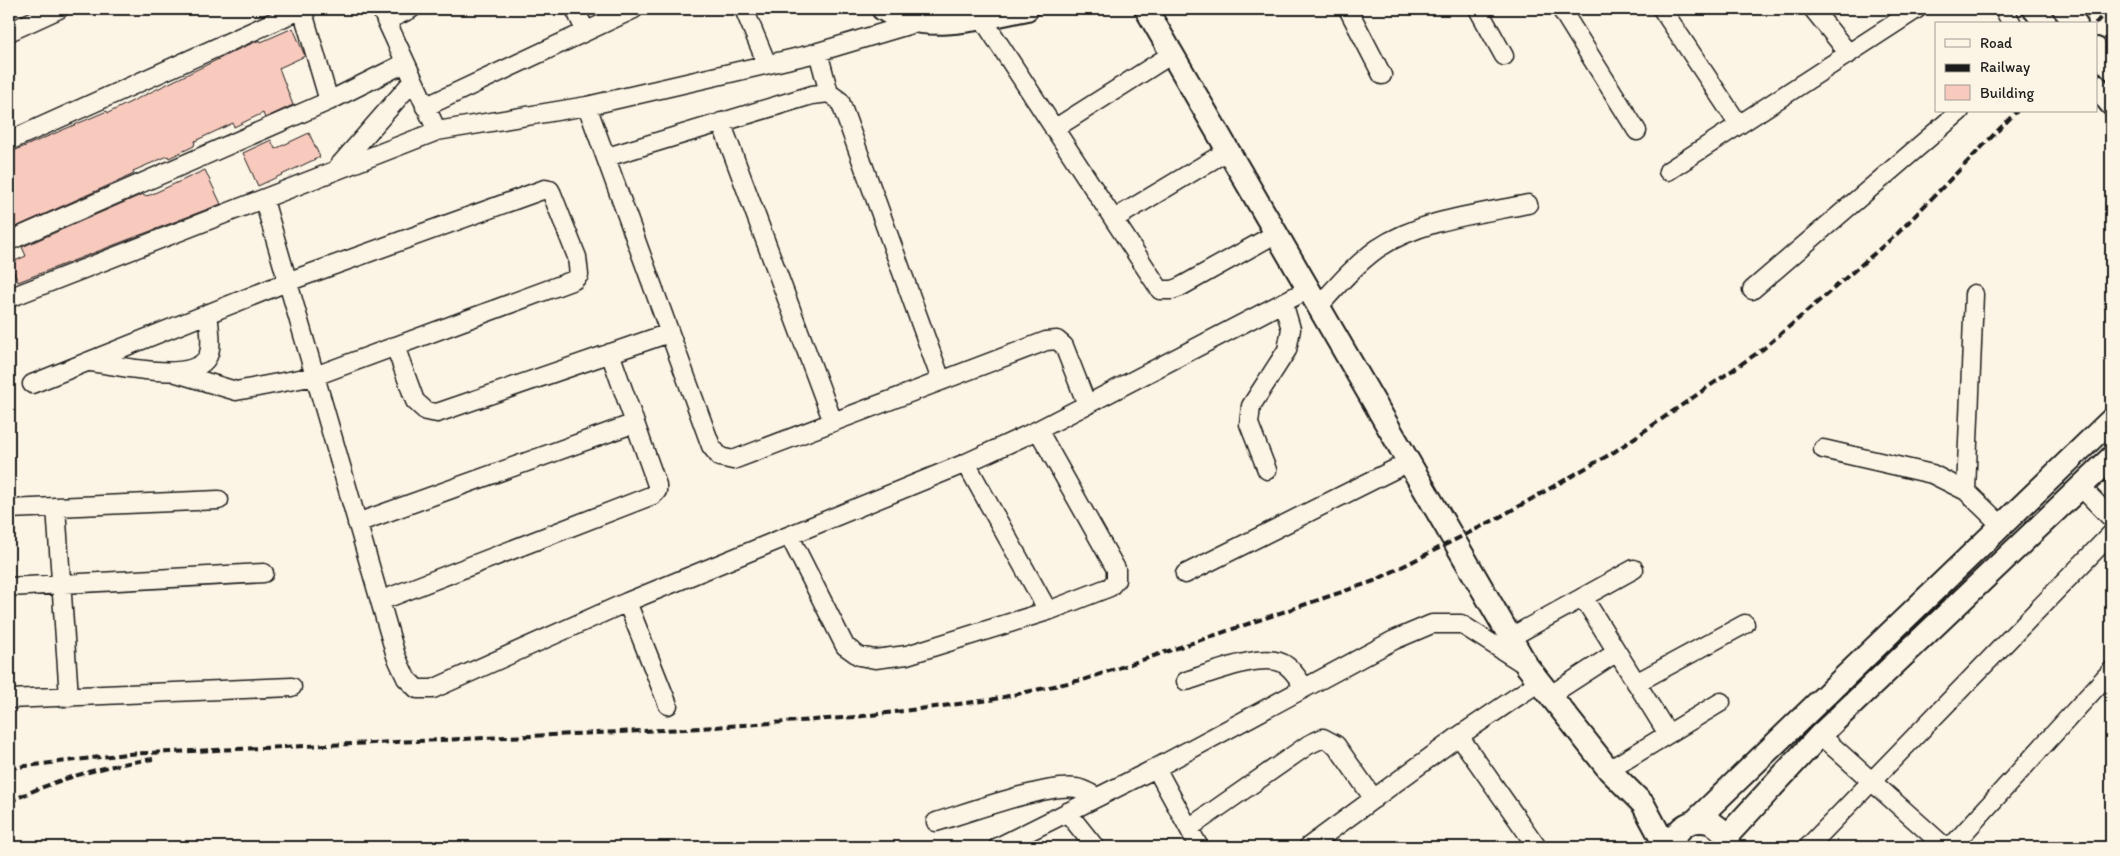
<svg xmlns="http://www.w3.org/2000/svg" width="2120" height="856" viewBox="0 0 2120 856" font-family="Itim,sans-serif">
  <rect width="100%" height="100%" fill="#fcf5e5"/>
  <filter id="ink" filterUnits="userSpaceOnUse"><feTurbulence type="fractalNoise" baseFrequency=".02" numOctaves="2"/><feDisplacementMap in="SourceGraphic" scale="10" xChannelSelector="R" yChannelSelector="G"/><feConvolveMatrix kernelMatrix="1 2 1 2 8 2 1 2 1" color-interpolation-filters="sRGB"/></filter>
  <g filter="url(#ink)">
    <path fill="#f8c9bd" stroke="#1c1c1c" d="M293 28 305 56 279 68 293 105 265 118 263 113 234 127 233 123 195 141 194 146 169 158 168 156 133 171 134 174 9 230V153L107 111 108 113 239 49 260 40 261 42Z
      M309 133 320 157 258 186 243 153 271 140 275 149Z
      M205 170 221 204 18 282 10 263 26 256 22 247 143 194 144 196 150 195Z"/>
    <g fill="none" stroke-linecap="round" stroke-linejoin="round">
      <g stroke="#1c1c1c" stroke-width="21">
        <path id="minor" d="M381 9 437 131
          M575 9 585 30
          M744 9 767 64
          M1348 9 1382 75
          M1478 9 1504 56
          M1561 9 1637 131
          M1662 9 1739 125
          M1813 9 1849 54
          M2004 9 2012 24
          M982 18 1160 290H1172L1180 287 1277 233
          M386 21 411 9
          M9 32 59 9
          M818 52 829 93
          M587 106 711 446 720 457 733 460 1046 341 1057 340 1064 346 1087 405
          M425 107 634 9
          M721 122 833 422
          M1054 129 1172 54
          M9 141 302 9 329 101
          M607 157 812 95 829 93 840 101 941 380
          M338 167 413 81
          M1668 171 1917 9
          M264 200 396 656 406 678 417 689H433L627 602 966 463 1038 430 1309 289
          M1114 219 1229 150
          M9 241 329 101 405 63
          M1752 290 1960 111
          M9 298 437 131 587 106 808 55 922 21 939 9
          M1319 306C1337 286 1355 265 1377 249 1420 220 1478 214 1528 204
          M395 346 415 401 426 411 437 413 669 333
          M90 362C117 365 194 385 208 356 213 345 209 325 208 313
          M32 384 287 282 545 189 550 190 552 194 577 257 579 275 574 280 315 376 236 391 176 373
          M1823 449 1932 474 1966 491 2001 525
          M966 463 1048 611
          M1267 470 1249 424 1251 406 1287 350 1291 329 1283 302
          M2081 487 2111 518
          M1966 491 1974 294
          M56 507 69 697
          M9 509 219 500
          M357 523 635 423
          M790 537 845 646 859 656 875 659 907 655 1048 611 1110 587 1116 580V569L1038 430
          M1185 574 1409 462
          M9 587 264 573
          M1583 597 1668 734
          M380 601 653 495 657 491V485L610 353
          M627 602 668 705
          M1511 637 1634 569
          M1186 681C1209 674 1267 649 1287 666 1294 671 1299 680 1304 687
          M1636 683 1745 624
          M1549 696 1617 652
          M9 699 292 687
          M1820 735 1945 847
          M1459 736 1537 847
          M1156 768 1199 847
          M1609 770 1721 702
          M1067 812 1095 847
          M936 822C966 813 1049 783 1076 788 1083 789 1091 794 1097 797
          M1189 828 1308 745 1323 738 1336 745 1374 799
          M998 847 1156 768 1394 640 1432 624H1461L1527 666
          M1308 847 1459 736 1539 682
          M1808 847 2111 534
          M1951 847 2111 671"/>
      </g>
      <g stroke="#1c1c1c" stroke-width="26">
        <path id="major" d="M883 9C922 35 985 18 1027 9
          M1146 9 1527 666 1609 770 1643 804 1666 847
          M2034 9 2046 24
          M2064 9 2076 24
          M2096 49 2111 68
          M2096 86 2111 104
          M1695 821 2111 420
          M1726 837 1820 735 2111 458
          M1671 847C1678 813 1723 812 1729 847"/>
      </g>
      <use href="#minor" stroke="#fcf5e5" stroke-width="18"/>
      <use href="#major" stroke="#fcf5e5" stroke-width="22"/>
      <path stroke="#1c1c1c" stroke-width="4" stroke-dasharray="8 4" stroke-linecap="butt" d="M2095 24 2108 9
        M9 768 126 754 686 729 856 717 990 700 1086 679 1374 581 1498 518 1614 452 1763 349 1897 234 2017 111
        M9 802C56 779 102 766 153 759"/>
    </g>
  </g>
  <rect width="2120" height="856" fill="none" stroke="#fcf5e5" stroke-width="30"/>
  <rect x="15" y="15" width="2090" height="826" fill="none" stroke="#1c1c1c" stroke-width="2" filter="url(#ink)"/>
  <rect x="1935" y="22" width="162" height="90" fill="#fcf5e5" stroke="#a29e95"/>
  <rect x="1945" y="39" width="25" height="8" fill="#fcf5e5" stroke="#a29e95"/>
  <text x="1980" y="48" font-size="15" fill="#1c1c1c">Road</text>
  <rect x="1945" y="64" width="25" height="8" fill="#1c1c1c" stroke="#a29e95"/>
  <text x="1980" y="72" font-size="15" fill="#1c1c1c">Railway</text>
  <rect x="1945" y="85" width="25" height="15" fill="#f8c9bd" stroke="#a29e95"/>
  <text x="1980" y="98" font-size="15" fill="#1c1c1c">Building</text>
</svg>
